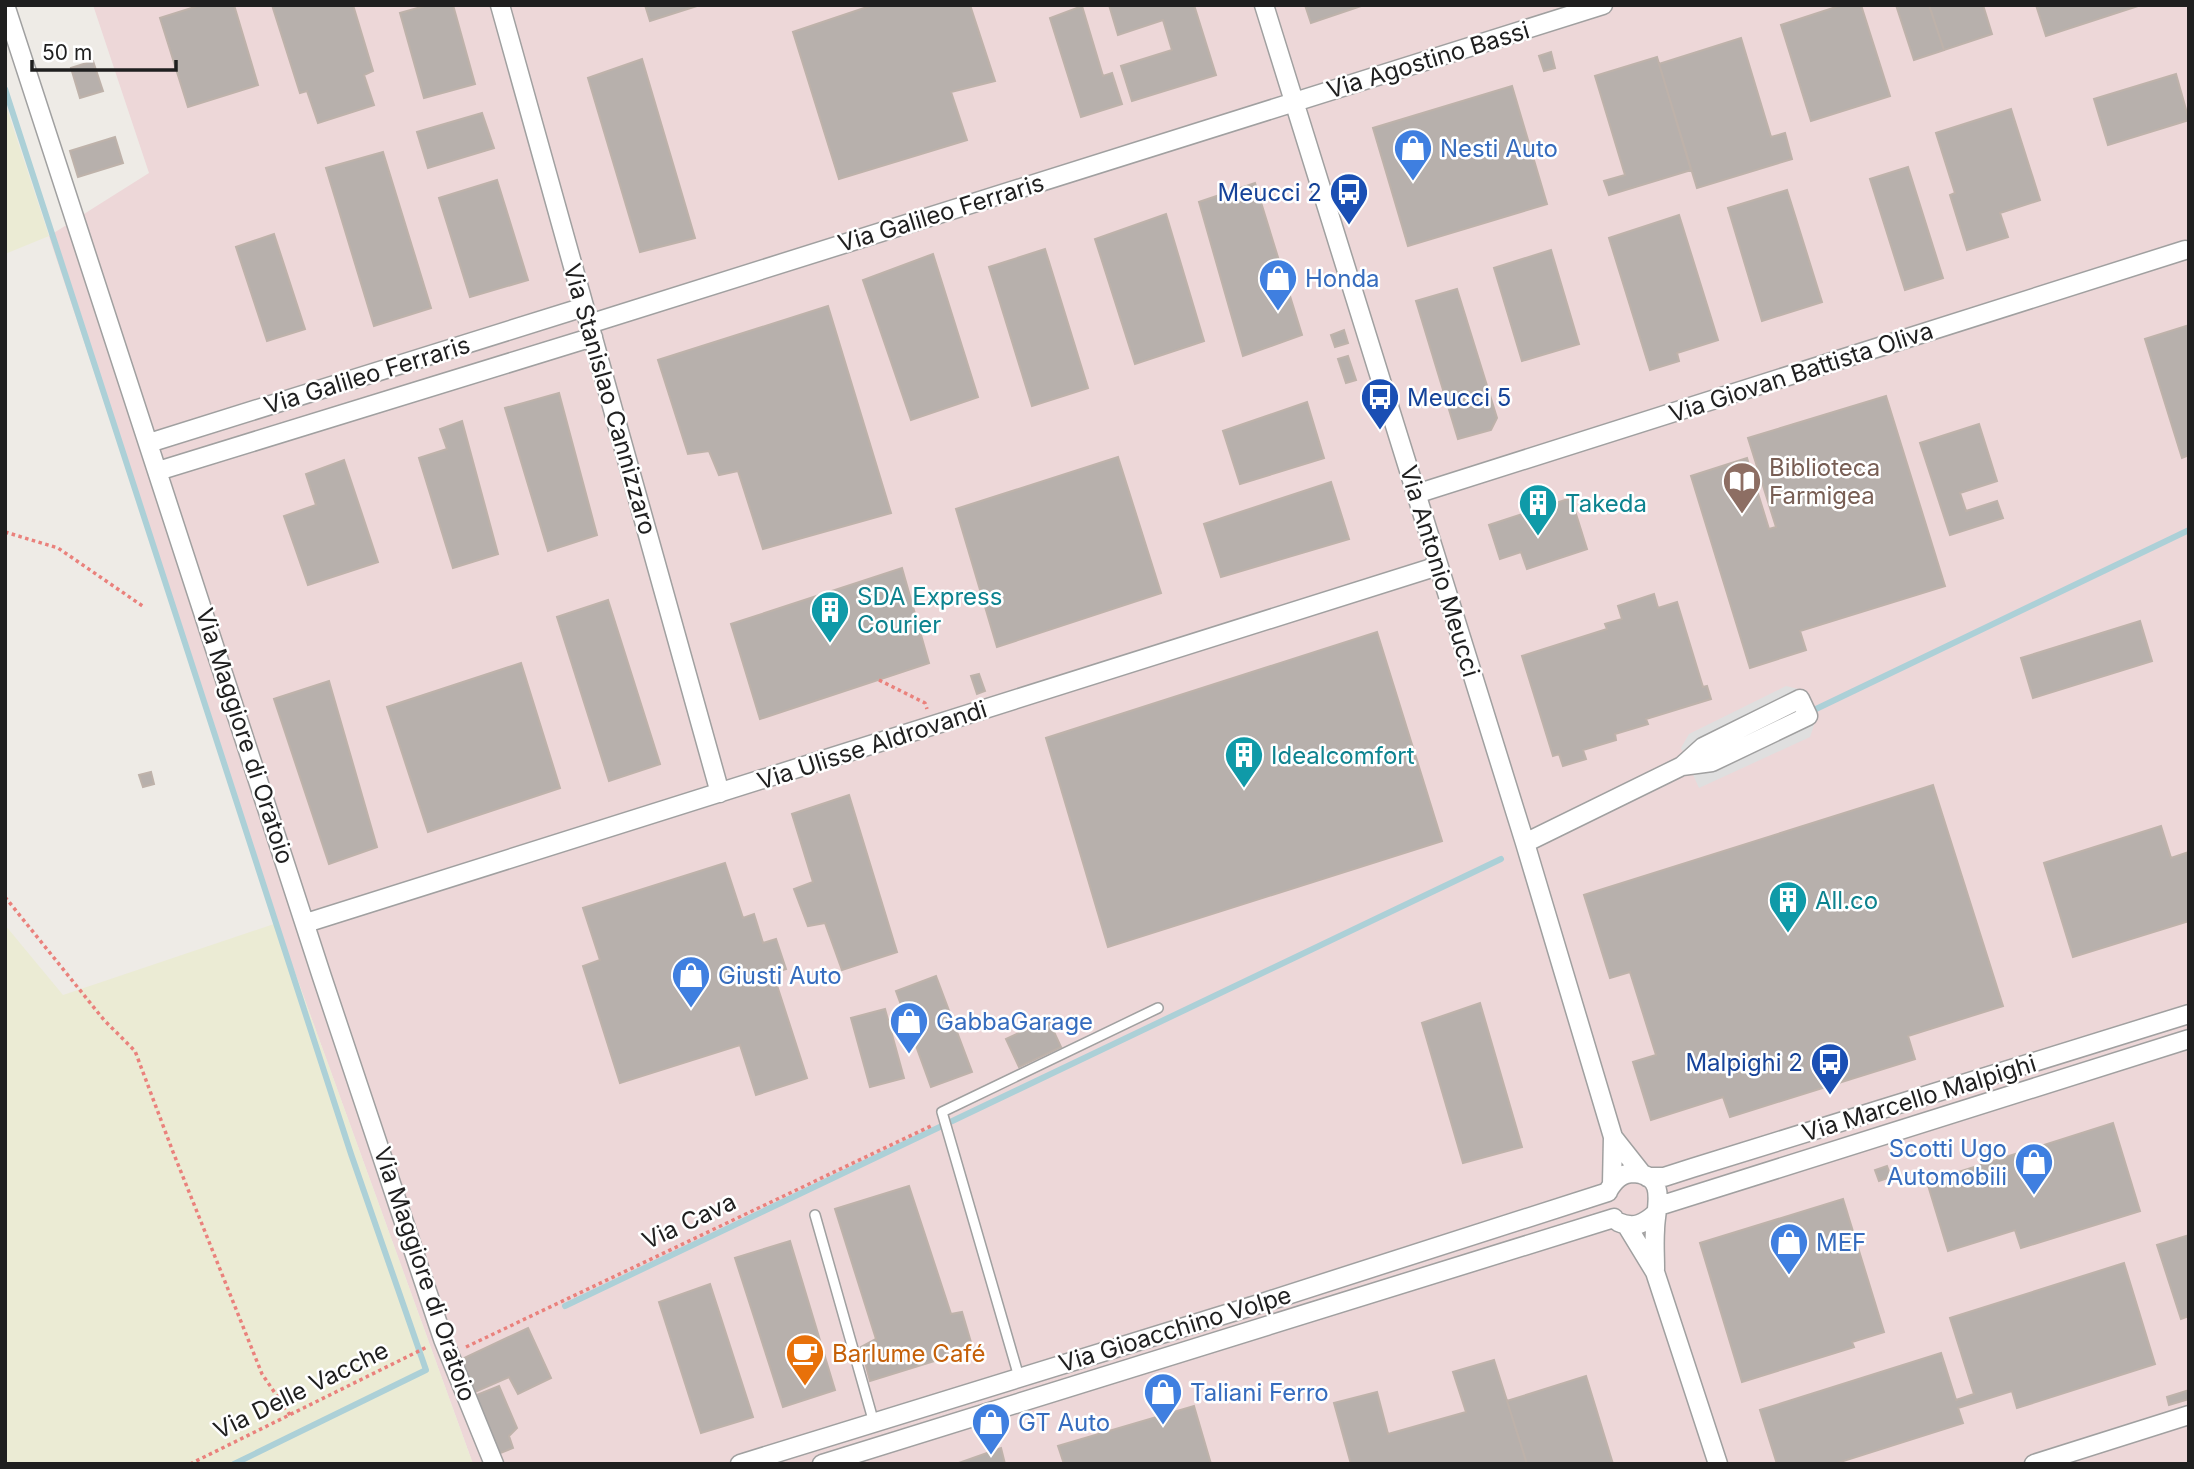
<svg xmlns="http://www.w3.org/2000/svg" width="2194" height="1469" viewBox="0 0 2194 1469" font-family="Inter,sans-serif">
  <rect width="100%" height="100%" fill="#eeebe6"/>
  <path fill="#edd7d8" d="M93 5H2189V1464H473L277 923 49 236 149 173Z"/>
  <path fill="#ebebd4" d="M5 103 49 236 5 254Z
    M277 923 473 1464H5V925L63 995Z"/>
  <path fill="#dfdfdf" d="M1786 686 1806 691 1817 716 1810 737 1699 788 1681 748 1689 734Z"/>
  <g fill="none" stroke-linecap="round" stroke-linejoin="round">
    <path stroke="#acd0d7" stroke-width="6" d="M5 89 351 1154 426 1370 234 1464
      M1816 709 2189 530
      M565 1306 1501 859"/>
  </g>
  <path fill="#b7b0ac" stroke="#beb2aa" stroke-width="2" d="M201 5H234L258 85 188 107 160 18Z
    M272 5H353L373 71 364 75 374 105 318 123 307 91 300 93Z
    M428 5H453L475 84 424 98 400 13Z
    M645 5H700L650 21Z
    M873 5H970L995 81 951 92 967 140 839 179 793 32Z
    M1109 5H1194L1216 75 1132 101 1121 66 1172 50 1163 20 1118 35Z
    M1305 5H1364L1311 23Z
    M1842 5H1861L1890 96 1811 121 1781 25Z
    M1896 5H1929L1944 50 1914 60Z
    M1929 5H1983L1992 34 1944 50Z
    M2036 5H2141L2046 36Z
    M1082 6 1103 76 1112 73 1122 104 1081 117 1050 18Z
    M1741 38 1771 137 1785 133 1792 159 1697 188 1659 64Z
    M1551 52 1555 68 1544 71 1539 56Z
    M1657 57 1691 170 1609 195 1604 181 1625 175 1595 76Z
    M642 59 695 238 640 252 588 78Z
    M93 61 103 91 80 98 71 68Z
    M2176 74 2189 120 2108 145 2094 99Z
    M1512 86 1547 204 1408 246 1373 128Z
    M2011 109 2040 200 2000 213 2008 237 1967 250 1950 195 1955 193 1936 133Z
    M482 113 494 148 428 168 417 132Z
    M115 137 123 163 78 177 70 151Z
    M383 152 431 308 374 326 326 168Z
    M1908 167 1943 278 1905 290 1870 179Z
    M497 180 528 280 470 297 439 198Z
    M1255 183 1302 335 1243 356 1199 202Z
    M1787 190 1822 302 1762 321 1728 208Z
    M1166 214 1204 341 1135 364 1095 239Z
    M1679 215 1718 340 1677 353 1679 361 1650 370 1609 238Z
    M274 234 305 329 267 341 236 247Z
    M1045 249 1088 388 1032 406 989 267Z
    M1551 250 1579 344 1522 361 1494 268Z
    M933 254 978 397 911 420 863 280Z
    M1457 289 1497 418 1491 430 1458 439 1416 301Z
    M828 306 891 513 763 549 738 471 719 475 709 451 688 454 658 360Z
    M2189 325V455L2182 458 2145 339Z
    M1344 330 1348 343 1335 347 1331 335Z
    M1348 356 1356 380 1346 383 1338 359Z
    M559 393 597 535 548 551 505 408Z
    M1886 396 1945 586 1800 631 1806 650 1750 668 1691 476 1747 458 1769 529 1776 527 1748 438Z
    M1307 402 1324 458 1240 484 1223 431Z
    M462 421 498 554 453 568 419 458 447 449 440 429Z
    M1979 424 1997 481 1960 493 1966 511 1997 501 2003 518 1950 535 1920 443Z
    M1118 457 1161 593 997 647 956 509Z
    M344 460 378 562 308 585 284 516 316 505 306 474Z
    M1331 482 1349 539 1221 577 1204 524Z
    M1571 498 1587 549 1527 569 1521 552 1500 559 1489 525Z
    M902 568 929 663 760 719 731 624Z
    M1654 594 1658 608 1677 602 1703 687 1707 686 1711 699 1646 719 1648 724 1615 734 1616 740 1583 750 1586 759 1563 766 1559 754 1553 756 1522 656 1607 629 1605 624 1622 619 1618 606Z
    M608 600 660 764 609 781 557 617Z
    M2140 621 2152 661 2033 698 2021 658Z
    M1377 632 1442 841 1108 947 1046 738Z
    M521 663 560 788 428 832 387 707Z
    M979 674 985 691 977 694 971 676Z
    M329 681 377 847 329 864 274 699Z
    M151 772 154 784 143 787 139 775Z
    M1933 785 2003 1006 1908 1036 1915 1059 1730 1117 1723 1097 1651 1120 1633 1062 1656 1055 1630 972 1610 978 1584 895Z
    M849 795 897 952 842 970 825 923 808 926 794 889 813 882 792 814Z
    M2161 826 2171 858 2189 852V921L2073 957 2044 863Z
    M725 863 743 918 754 914 763 943 776 939 786 969 773 973 807 1078 756 1095 740 1045 620 1083 583 966 600 960 583 908Z
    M936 976 972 1072 931 1087 896 991Z
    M1480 1003 1522 1147 1463 1163 1422 1023Z
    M885 1009 904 1078 870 1087 851 1018Z
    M1048 1019 1061 1047 1019 1067 1006 1039Z
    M2113 1123 2140 1211 2021 1248 2015 1230 1948 1251 1927 1182Z
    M1887 1166 1891 1177 1879 1181 1875 1170Z
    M909 1186 951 1314 962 1312 973 1349 870 1381 861 1347 876 1339 835 1209Z
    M1843 1199 1884 1332 1852 1342 1854 1347 1742 1382 1700 1243Z
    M2189 1235V1316L2181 1319 2157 1245Z
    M790 1241 835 1390 783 1407 735 1258Z
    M2124 1263 2155 1364 2017 1408 2012 1391 1958 1408 1963 1423 1834 1464H1777L1760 1410 1941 1353 1956 1400 1974 1394 1950 1318Z
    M710 1284 753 1417 701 1433 659 1302Z
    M528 1328 551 1378 518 1394 509 1377 475 1392 460 1360Z
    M1494 1360 1527 1464H1351L1334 1403 1377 1392 1388 1434 1466 1412 1453 1372Z
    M1586 1376 1613 1464H1527L1507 1401Z
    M499 1386 517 1428 509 1436 513 1448 498 1454 474 1396Z
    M2189 1390V1399L2169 1405 2167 1397Z
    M1194 1406 1211 1464H1064L1058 1446Z
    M1001 1448 1005 1464H956Z"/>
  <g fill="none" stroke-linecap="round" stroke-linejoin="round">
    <g stroke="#a0a0a0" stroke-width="12">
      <path id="lane" d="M815 1215 874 1423
        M1019 1377 942 1112 1158 1008"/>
    </g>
    <g stroke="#a0a0a0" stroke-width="21">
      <path id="street" d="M5 5 322 977 443 1339 494 1464
        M500 5 720 793
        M1264 5 1525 843 1613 1137 1612 1184
        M589 324 1603 5
        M149 443 584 307
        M158 471 593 337
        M1416 494 2185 250
        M1525 843 1682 766 1712 762 1808 716 1800 699 1703 747 1682 766
        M306 923 1438 566
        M1613 1137 1643 1175
        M1647 1177H1664L1692 1168 2189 1014
        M1608 1191C1614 1181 1621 1173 1634 1173 1669 1175 1655 1209 1655 1230 1654 1243 1655 1256 1655 1269
        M1659 1206 2189 1039
        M1618 1222C1634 1229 1644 1224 1656 1213
        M1627 1226 1655 1272 1718 1464
        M740 1464 1262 1303 1608 1192
        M822 1464 1614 1218
        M2034 1464 2189 1415"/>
    </g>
    <path stroke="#ea817c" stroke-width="3.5" stroke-dasharray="3.5 3.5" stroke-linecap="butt" d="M5 532 58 548 144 607
      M879 680 925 703 927 709
      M5 897 104 1020 135 1051 173 1152 262 1374 290 1415
      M466 1347 933 1125
      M190 1464 427 1347"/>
    <use href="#lane" stroke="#fff" stroke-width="9"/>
    <use href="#street" stroke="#fff" stroke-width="18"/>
  </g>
  <defs>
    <g id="shop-pin" transform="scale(2.0125)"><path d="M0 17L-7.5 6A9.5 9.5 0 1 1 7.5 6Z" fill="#3f7fe0" stroke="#fff"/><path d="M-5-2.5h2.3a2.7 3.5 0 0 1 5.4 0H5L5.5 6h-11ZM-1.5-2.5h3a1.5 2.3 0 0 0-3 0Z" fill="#fff"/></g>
    <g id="bus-pin" transform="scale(2.0125)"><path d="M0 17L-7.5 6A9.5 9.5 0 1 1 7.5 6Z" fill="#1a4fb4" stroke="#fff"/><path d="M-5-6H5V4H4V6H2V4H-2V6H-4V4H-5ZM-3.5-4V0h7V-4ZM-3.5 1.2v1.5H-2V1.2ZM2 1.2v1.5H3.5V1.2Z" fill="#fff"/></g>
    <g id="library-pin" transform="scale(2.0125)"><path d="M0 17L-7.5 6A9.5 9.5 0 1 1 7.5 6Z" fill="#8d6e63" stroke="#fff"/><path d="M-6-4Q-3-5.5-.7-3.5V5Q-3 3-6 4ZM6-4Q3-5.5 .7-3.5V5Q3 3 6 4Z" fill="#fff"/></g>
    <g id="building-pin" transform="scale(2.0125)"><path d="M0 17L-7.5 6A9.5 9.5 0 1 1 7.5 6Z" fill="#0f9aa8" stroke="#fff"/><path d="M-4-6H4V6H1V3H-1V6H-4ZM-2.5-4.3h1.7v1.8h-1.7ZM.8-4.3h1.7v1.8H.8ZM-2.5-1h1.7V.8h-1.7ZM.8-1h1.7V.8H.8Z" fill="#fff"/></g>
    <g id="cafe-pin" transform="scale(2.0125)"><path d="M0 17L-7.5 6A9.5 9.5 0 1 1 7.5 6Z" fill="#e8710a" stroke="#fff"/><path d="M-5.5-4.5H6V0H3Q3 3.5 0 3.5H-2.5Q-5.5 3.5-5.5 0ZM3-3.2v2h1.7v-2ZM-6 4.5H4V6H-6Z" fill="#fff"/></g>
  </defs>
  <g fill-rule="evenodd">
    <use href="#shop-pin" x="1413" y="148"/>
    <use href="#bus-pin" x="1349" y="192"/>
    <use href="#shop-pin" x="1278" y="278"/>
    <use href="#bus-pin" x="1380" y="397"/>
    <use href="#library-pin" x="1742" y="481"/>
    <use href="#building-pin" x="1538" y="503"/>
    <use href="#building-pin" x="830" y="610"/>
    <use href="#building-pin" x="1244" y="755"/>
    <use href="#building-pin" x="1788" y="900"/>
    <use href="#shop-pin" x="691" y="975"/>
    <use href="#shop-pin" x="909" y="1021"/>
    <use href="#bus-pin" x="1830" y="1062"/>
    <use href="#shop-pin" x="2034" y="1162"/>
    <use href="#shop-pin" x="1789" y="1242"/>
    <use href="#cafe-pin" x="805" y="1353"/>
    <use href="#shop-pin" x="1163" y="1392"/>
    <use href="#shop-pin" x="991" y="1422"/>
  </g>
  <g text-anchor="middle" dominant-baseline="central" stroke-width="5" stroke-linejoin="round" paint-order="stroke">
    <g font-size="24" fill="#1f1f1f" stroke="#fff">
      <text transform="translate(1428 60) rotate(-17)">Via Agostino Bassi</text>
      <text transform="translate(941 213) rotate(-17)">Via Galileo Ferraris</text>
      <text transform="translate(1801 372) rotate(-18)">Via Giovan Battista Oliva</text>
      <text transform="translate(367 375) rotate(-17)">Via Galileo Ferraris</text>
      <text transform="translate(610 399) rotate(74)">Via Stanislao Cannizzaro</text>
      <text transform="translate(1440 571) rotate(73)">Via Antonio Meucci</text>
      <text transform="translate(245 736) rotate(72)">Via Maggiore di Oratoio</text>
      <text transform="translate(872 745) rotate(-18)">Via Ulisse Aldrovandi</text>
      <text transform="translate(1919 1098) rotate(-17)">Via Marcello Malpighi</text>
      <text transform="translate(689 1221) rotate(-25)">Via Cava</text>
      <text transform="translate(425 1274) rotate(71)">Via Maggiore di Oratoio</text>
      <text transform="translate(1175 1329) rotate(-17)">Via Gioacchino Volpe</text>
      <text transform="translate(301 1390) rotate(-26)">Via Delle Vacche</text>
    </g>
    <g font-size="24" fill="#366cbe" stroke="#fff" text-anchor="start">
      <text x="1440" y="148">Nesti Auto</text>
      <text x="1305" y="278">Honda</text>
      <text x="718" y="975">Giusti Auto</text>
      <text x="936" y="1021">GabbaGarage</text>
      <text x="2007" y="1148" text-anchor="end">Scotti Ugo<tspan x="2007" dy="28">Automobili</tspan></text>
      <text x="1816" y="1242">MEF</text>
      <text x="1190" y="1392">Taliani Ferro</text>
      <text x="1018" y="1422">GT Auto</text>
    </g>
    <g font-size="24" fill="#164399" stroke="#fff" text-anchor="end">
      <text x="1322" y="192">Meucci 2</text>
      <text x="1407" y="397" text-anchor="start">Meucci 5</text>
      <text x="1803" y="1062">Malpighi 2</text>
    </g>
    <g font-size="24" fill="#785e54" stroke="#fff" text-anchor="start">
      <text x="1769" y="467">Biblioteca<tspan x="1769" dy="28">Farmigea</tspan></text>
    </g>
    <g font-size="24" fill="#0d838f" stroke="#fff" text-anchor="start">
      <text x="1565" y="503">Takeda</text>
      <text x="857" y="596">SDA Express<tspan x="857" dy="28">Courier</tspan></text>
      <text x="1271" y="755">Idealcomfort</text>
      <text x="1815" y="900">All.co</text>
    </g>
    <g font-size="24" fill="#c56008" stroke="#fff" text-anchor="start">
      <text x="832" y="1353">Barlume Café</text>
    </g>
  </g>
  <rect width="2194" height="1469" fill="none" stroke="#1f1f1f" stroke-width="14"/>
  <path d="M32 60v10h144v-10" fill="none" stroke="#1f1f1f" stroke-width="3.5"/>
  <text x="42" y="60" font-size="21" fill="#1f1f1f" stroke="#ffffff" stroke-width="5" paint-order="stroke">50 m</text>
</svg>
